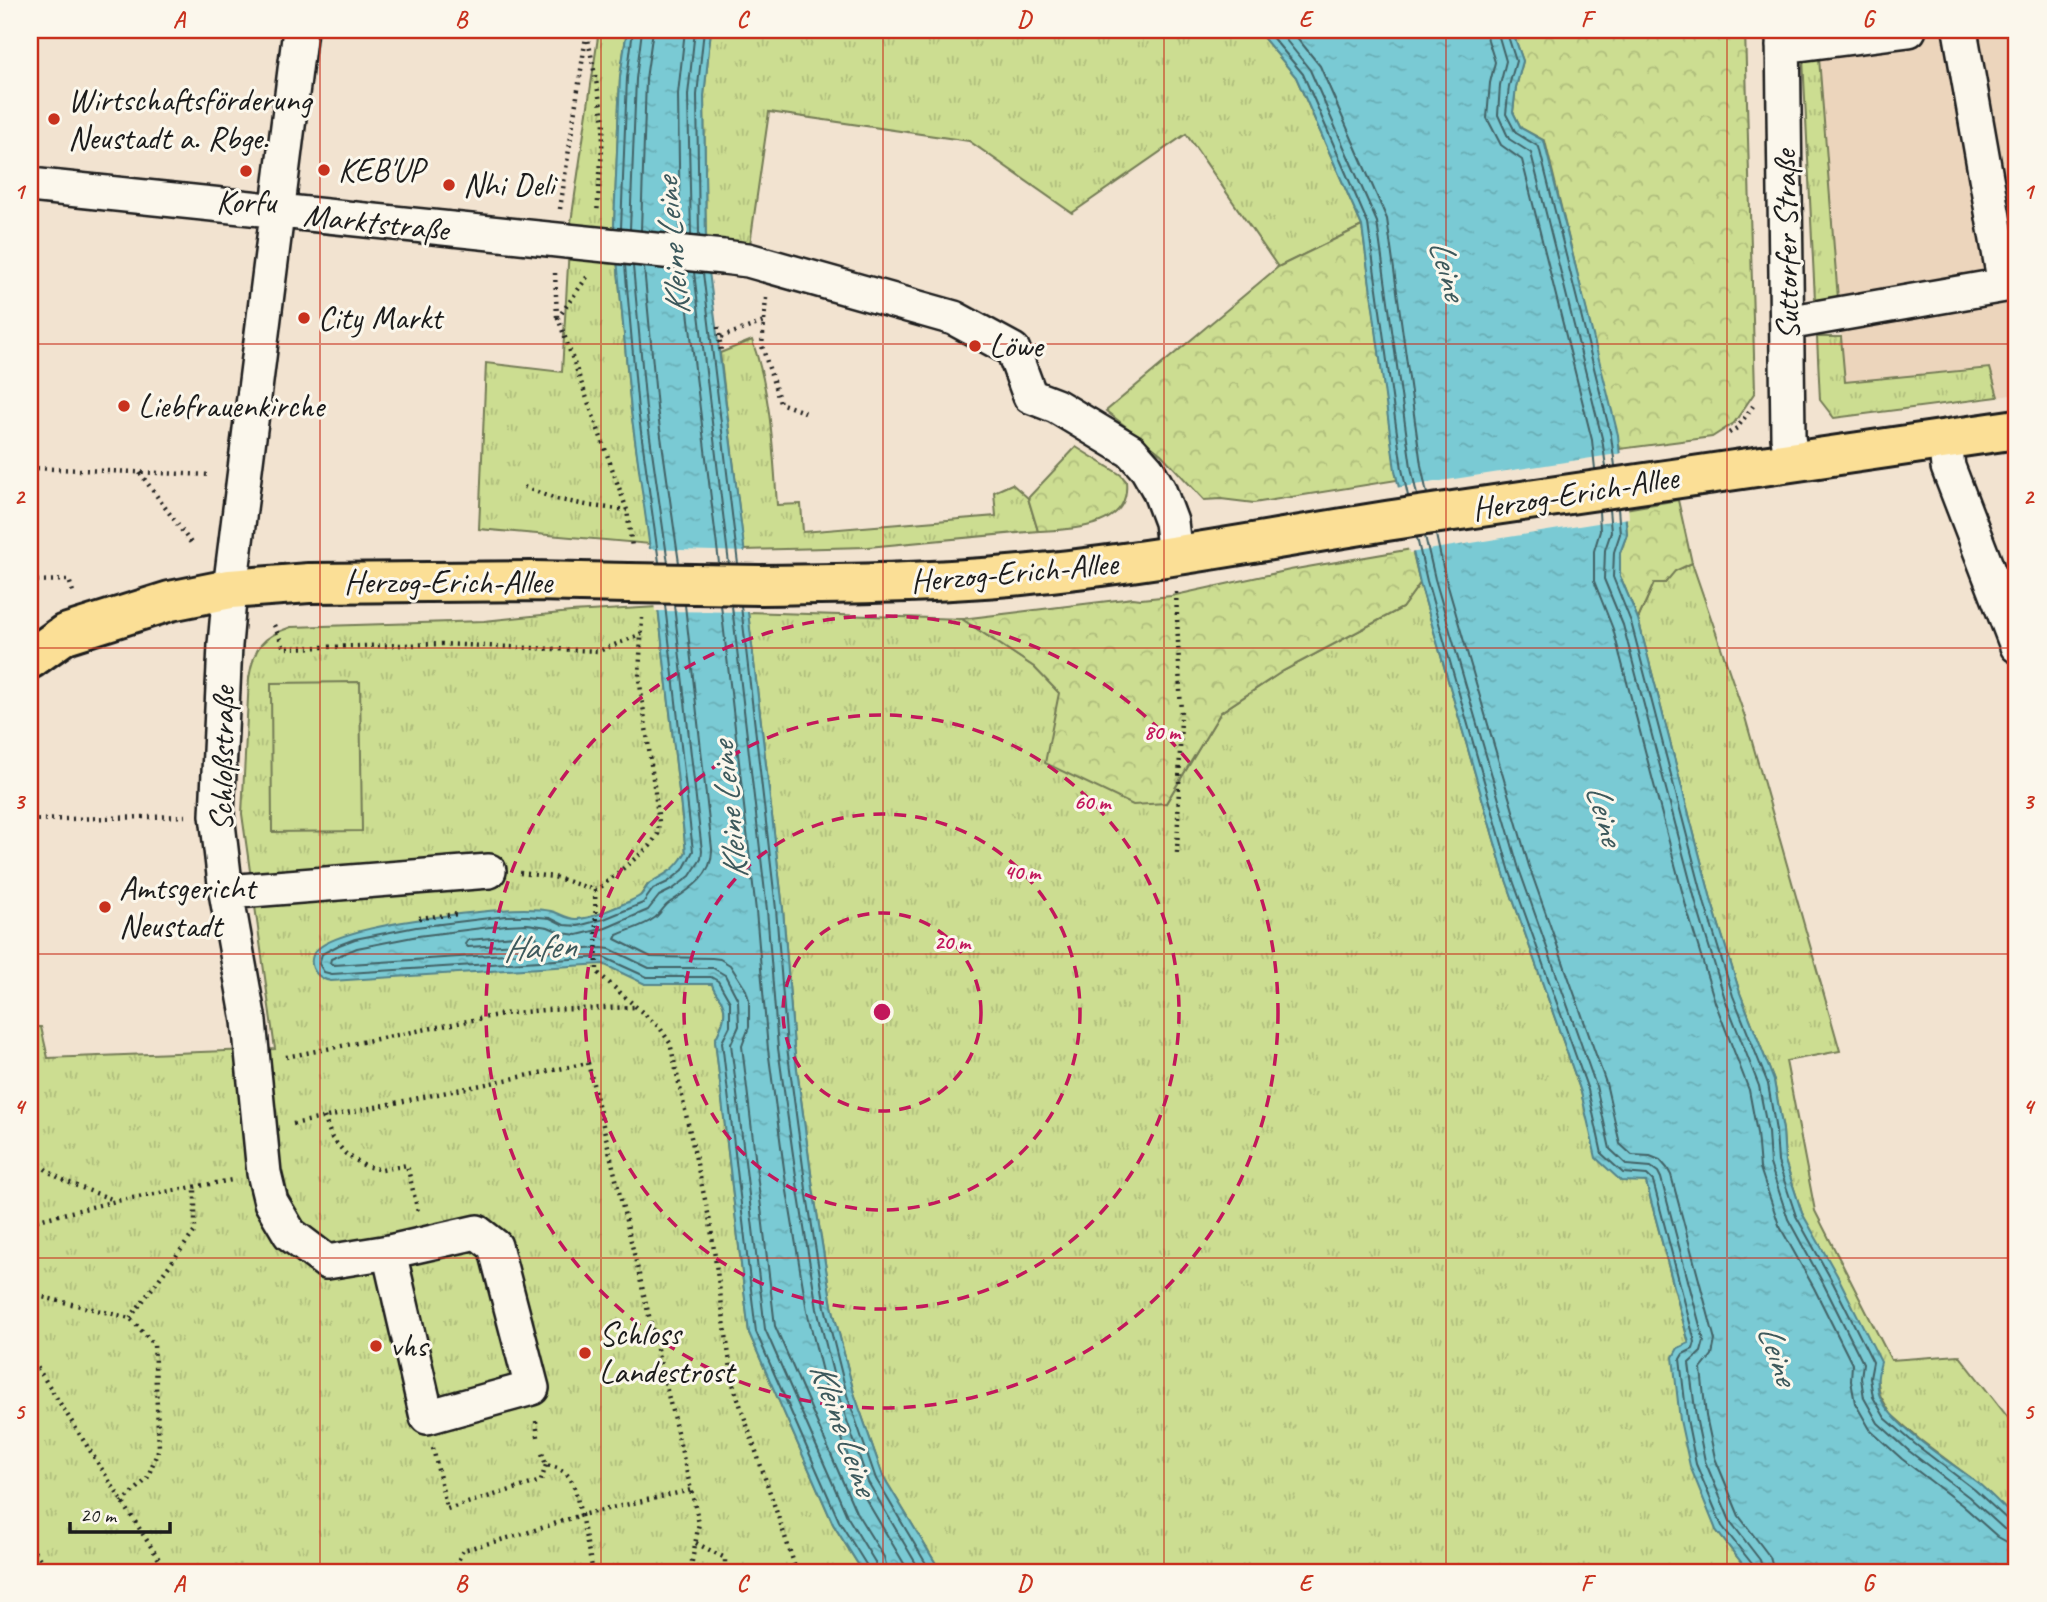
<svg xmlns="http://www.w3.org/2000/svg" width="2047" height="1602" viewBox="0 0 2047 1602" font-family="Caveat,sans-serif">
  <defs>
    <pattern id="grass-tufts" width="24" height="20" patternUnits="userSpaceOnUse" patternTransform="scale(1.75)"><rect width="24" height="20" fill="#ccdd91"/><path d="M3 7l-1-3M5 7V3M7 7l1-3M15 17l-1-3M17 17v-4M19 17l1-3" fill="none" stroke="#afbd7c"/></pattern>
    <pattern id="forest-crowns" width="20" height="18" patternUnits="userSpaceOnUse" patternTransform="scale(1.75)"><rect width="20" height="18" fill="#ccdd91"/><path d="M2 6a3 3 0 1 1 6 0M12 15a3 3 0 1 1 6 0" fill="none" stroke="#afbd7c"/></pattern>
    <pattern id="water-ripples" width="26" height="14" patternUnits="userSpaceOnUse" patternTransform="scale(1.75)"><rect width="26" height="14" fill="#7acad4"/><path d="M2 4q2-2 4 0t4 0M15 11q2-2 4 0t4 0" fill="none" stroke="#69adb5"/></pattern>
  </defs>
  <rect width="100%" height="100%" fill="#f2e3d0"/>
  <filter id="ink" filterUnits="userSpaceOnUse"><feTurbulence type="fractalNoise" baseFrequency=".0143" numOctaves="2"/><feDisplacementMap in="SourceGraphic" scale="14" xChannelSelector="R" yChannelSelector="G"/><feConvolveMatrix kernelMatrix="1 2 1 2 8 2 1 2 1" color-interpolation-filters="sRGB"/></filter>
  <g filter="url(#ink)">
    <path fill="#ecd5bc" d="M1817 30H2017V394L1998 397 1990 368 1845 382Z"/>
    <path fill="url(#grass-tufts)" stroke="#747c56" stroke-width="2" d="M599 30H627L620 77 614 226 631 411 650 544 479 529 486 363 562 372 570 229Z
      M711 30H1257L1296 77 1362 226 1278 267 1186 134 1072 213 969 141 769 112 750 244 706 248 704 96Z
      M1803 58H1819L1838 299 1815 300Z
      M1817 337H1841L1845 382 1990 368 1998 397 1834 418 1820 400Z
      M752 340C771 393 773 449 777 505L801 504 803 532 996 516 994 492 1012 484 1028 498 1038 531 868 547 744 550 720 353Z
      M1692 563 1745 717 1840 1051 1786 1061 1815 1211 1891 1360 1959 1355 2017 1429V1520L1979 1484 1919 1439 1891 1414 1880 1395 1877 1377 1802 1213 1785 1161 1783 1130 1774 1081 1740 993 1712 903 1638 619 1654 583H1665L1674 571Z
      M1420 583 1504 874 1581 1092 1588 1121 1646 1182 1689 1344 1716 1530 1749 1572H941L883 1476 854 1393 832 1306 813 1188 794 1047 783 909 748 612 962 619 1034 667 1166 803 1221 712 1283 671 1402 608Z
      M658 607 686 852 678 865 664 876 648 884 639 898 602 913 645 984H712C714 991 717 994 721 1000 729 1013 721 1028 715 1040L749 1333 833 1524 863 1572H30V1027H41L48 1058 275 1049 242 814 249 678C254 648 261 637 291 627L484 621 571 612Z"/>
    <path fill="url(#forest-crowns)" stroke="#747c56" stroke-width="2" d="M1512 30H1745L1755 392 1734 423 1712 437 1620 449 1545 141 1521 128 1513 112 1516 87 1523 61Z
      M1362 226 1397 480 1254 503 1221 499 1204 500 1161 454 1106 411 1278 267Z
      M1076 447 1121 475 1126 481C1131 529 1072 529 1038 531L1028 498Z
      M1678 500 1692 563 1675 571 1665 583H1654L1638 619 1620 576V553L1627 534 1625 509Z
      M1412 549 1420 583 1402 608 1283 671 1221 712 1166 803 1133 805 1045 763 1059 693 1034 667 962 619 1133 598 1141 599 1171 596 1290 570Z"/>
    <path fill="#ccdd91" stroke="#747c56" stroke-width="2" d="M360 682 362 831 272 832 271 683Z"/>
    <path fill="url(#water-ripples)" stroke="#54848a" stroke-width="2" d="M627 30H711L704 96 706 248 745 555 748 612 783 909 794 1047 813 1188 832 1306 854 1393 883 1476 941 1572H863L833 1524 749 1333 715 1040C721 1028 729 1013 721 1000 717 994 714 991 712 984H645L603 964 331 981C319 979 308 969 313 955 326 925 490 909 524 909 533 909 542 909 551 911 560 913 566 919 576 919 584 919 594 916 602 913 609 910 637 899 641 895 645 891 646 886 650 883 668 871 673 873 686 852L658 607 631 411 614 226 620 77Z
      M1257 30H1512L1523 61 1516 87 1513 112 1521 128 1544 141 1618 435 1627 534 1620 553V576L1638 619 1712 903 1740 993 1774 1081 1783 1130 1785 1161 1802 1213 1837 1275 1881 1362C1878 1373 1876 1382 1879 1394 1889 1425 1951 1462 1978 1483 1991 1494 2004 1508 2017 1520V1572H1749L1716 1530 1690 1466 1680 1420 1673 1357 1678 1348 1689 1343 1646 1182 1621 1181 1596 1158 1581 1092 1504 874 1420 583 1395 470 1362 226 1296 77Z"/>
    <path fill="#f2e3d0" d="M1624 453 1629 518 1409 553 1395 488Z
      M647 549 748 552 752 612 655 611Z"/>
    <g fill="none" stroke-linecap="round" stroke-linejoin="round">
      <path stroke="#426266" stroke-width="2" d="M1266 30 1303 74 1368 224 1402 469 1408 496
        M1278 30 1310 70 1377 222 1411 467 1417 495
        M1291 30 1320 66 1387 219 1421 465 1427 494
        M1486 30 1488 40 1495 62 1490 83 1487 118 1501 145 1522 160 1592 440 1595 469
        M1497 30 1506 61 1500 85 1498 115 1509 139 1531 153 1602 438 1606 467
        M1506 30 1516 61 1509 86 1506 114 1516 133 1539 147 1611 436 1615 466
        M621 228 627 78 633 30
        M630 229 636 79 642 30
        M641 230 646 79 653 30
        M680 234 678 94 685 30
        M691 235 688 95 695 30
        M699 236 697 95 704 30
        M625 265 638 410 659 562
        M633 266 646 409 668 563
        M644 267 657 408 679 563
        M683 271 719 563
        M694 272 729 564
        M703 273 738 564
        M1618 508 1620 534 1614 552 1613 577 1631 622 1705 905 1733 996 1768 1084 1776 1131 1778 1162 1796 1216 1831 1279 1873 1362 1870 1378 1873 1397 1885 1418 1915 1444 1975 1490 2010 1522 2017 1524
        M1609 509 1611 532 1605 550 1604 579 1623 625 1697 907 1725 999 1759 1086 1768 1132 1770 1164 1788 1219 1823 1283 1863 1363 1861 1378 1864 1398 1878 1423 1909 1451 1969 1497 2004 1529 2017 1533
        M1599 511 1600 531 1594 551V581L1613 629 1687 910 1715 1002 1749 1090 1757 1133 1760 1168 1779 1225 1814 1288 1852 1364 1851 1381 1855 1403 1871 1431 1902 1459 1962 1505 1998 1537 2007 1542 2017 1544
        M1436 535 1445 576 1529 866 1606 1083 1620 1144 1632 1155 1650 1156 1660 1160 1667 1168 1671 1175 1715 1340 1712 1355 1701 1369 1706 1416 1715 1458 1739 1516 1770 1557 1774 1572
        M1425 536 1435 579 1519 869 1596 1086 1610 1149 1627 1165 1651 1167 1658 1172 1661 1178 1704 1341 1701 1352 1689 1363 1696 1417 1705 1461 1730 1521 1760 1560 1763 1572
        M1417 538 1427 581 1510 872 1588 1090 1602 1154 1623 1173 1647 1175 1653 1181 1695 1342 1693 1349 1683 1354 1680 1359 1687 1419 1696 1464 1722 1526 1753 1565 1754 1572
        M665 605 693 851 683 870 668 882 653 889 643 903 604 919 578 926 564 925 550 918 527 916H506L416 927 355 939 339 945 322 954 319 964 324 972 332 974 603 957 647 977H711L718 981 730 1002V1026L722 1042 756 1332 839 1521 867 1566 868 1572
        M674 605 702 851 701 859 690 876 673 889 659 896 648 910 606 928 577 935 562 933 548 927 527 924 506 925 418 936 357 948 331 959 330 963 334 965 602 948 610 949 649 968H713L725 975 738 1000 739 1026 731 1044 765 1329 847 1516 875 1562 877 1572
        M685 605 712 849C713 876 689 890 669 903 663 907 660 915 653 919 644 926 628 930 617 935L615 939 651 957 712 958 720 959 730 965 746 990 749 1000V1027L742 1046 775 1326 856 1512 884 1557 888 1572
        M721 605 756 911 768 1049 787 1191 807 1311 829 1400 858 1486 909 1572
        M732 606 767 910 778 1048 798 1190 817 1309 839 1397 868 1482 921 1572
        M741 606 776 909 787 1047 806 1189 825 1307 847 1395 876 1479 931 1572
        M526 935 536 936 538 941 535 943 468 947 465 944 468 940Z"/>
      <g stroke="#1c1c1c" stroke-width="38">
        <path id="minor" d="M300 30 230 589 225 645 217 815 226 892 249 1021 264 1173 271 1202 290 1234 327 1262 389 1252 427 1417 532 1388 495 1246 477 1232 389 1252
          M1783 30 1788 437 1791 460
          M1783 46 1909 30
          M30 185 567 241
          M723 257 748 260 954 318 1013 350 1030 396 1056 406 1131 451 1147 469 1159 490 1171 522 1175 556
          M1787 323 2005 285 1960 30
          M1945 440 1948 467 2017 646
          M226 892 489 871"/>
      </g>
      <g stroke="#1c1c1c" stroke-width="44">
        <path id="major" d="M760 585C847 584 934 583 1021 575 1152 563 1281 537 1412 517 1613 487 1815 458 2017 429
          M30 659 65 634 170 601 230 589 309 583 533 581 628 583"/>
      </g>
      <path stroke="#1c1c1c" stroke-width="4.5" stroke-dasharray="2 5" stroke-linecap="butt" d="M587 34 604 122 597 214
        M560 209 587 30
        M555 273 557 317
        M587 277 558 318 627 510 632 547
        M766 298 762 346 780 403 809 414
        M718 327 721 351
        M721 337 764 322
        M1729 433 1737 428 1753 406
        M30 468 211 475
        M140 473 191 543
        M524 487 556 499 591 506 627 510
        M30 581 69 580 73 592
        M1176 592 1181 715 1177 854
        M274 625 284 648 441 644 599 651 642 634
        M30 820 185 816
        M520 873 554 877 595 890 602 886 650 846 658 834 659 822 639 677 642 618
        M595 890 597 972 660 1028 670 1043 710 1222 733 1384 797 1572
        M419 918 458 914
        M286 1057 503 1014 544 1010 637 1007
        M324 1117 332 1138 346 1154 365 1166 382 1170 407 1165 418 1212
        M293 1124 588 1063 699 1523 690 1572
        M30 1154C50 1180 84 1188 114 1200
        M30 1222 116 1201 232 1180
        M30 1294 130 1318 154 1344 159 1448 147 1479 122 1503
        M130 1318 195 1231V1187
        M30 1356 167 1572
        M536 1421 538 1437
        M433 1448 447 1509 541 1481 546 1465
        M696 1543 725 1558V1572
        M30 1546 50 1572
        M453 1572 463 1550 523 1534 581 1515C574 1489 576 1470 546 1465L542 1453
        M593 1572 581 1515 691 1490"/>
      <use href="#minor" stroke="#fbf7ec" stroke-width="33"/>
      <use href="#major" stroke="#fbdf96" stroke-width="38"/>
      <g stroke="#1c1c1c" stroke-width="38" stroke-linecap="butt">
        <path id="minor-bridge" d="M567 241 723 257"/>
      </g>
      <g stroke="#1c1c1c" stroke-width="44" stroke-linecap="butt">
        <path id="major-bridge" d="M628 583 760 585"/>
      </g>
      <use href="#minor-bridge" stroke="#fbf7ec" stroke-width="33"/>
      <use href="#major-bridge" stroke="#fbdf96" stroke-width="38"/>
    </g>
  </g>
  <path fill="none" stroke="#c8321e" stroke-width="2" stroke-opacity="0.55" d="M320 30V1572M601 30V1572M883 30V1572M1164 30V1572M1446 30V1572M1727 30V1572M30 344H2017M30 648H2017M30 954H2017M30 1258H2017"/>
  <g fill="none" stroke="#c2185b" stroke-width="3.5" stroke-dasharray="12 9">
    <circle cx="882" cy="1012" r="99"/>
    <circle cx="882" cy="1012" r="198"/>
    <circle cx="882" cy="1012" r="297"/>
    <circle cx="882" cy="1012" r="396"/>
  </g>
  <g fill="#c8321e" stroke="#fbf7ec" stroke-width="2.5">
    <circle cx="54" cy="119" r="7"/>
    <circle cx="324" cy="170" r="7"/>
    <circle cx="246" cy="171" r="7"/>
    <circle cx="449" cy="185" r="7"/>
    <circle cx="304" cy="318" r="7"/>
    <circle cx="975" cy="346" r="7"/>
    <circle cx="124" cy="406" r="7"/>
    <circle cx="105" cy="907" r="7"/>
    <circle cx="376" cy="1346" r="7"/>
    <circle cx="585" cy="1353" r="7"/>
  </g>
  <g text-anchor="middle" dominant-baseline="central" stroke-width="6" stroke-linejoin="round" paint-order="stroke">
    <g font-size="33" fill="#1c1c1c" stroke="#fbf7ec" text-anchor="start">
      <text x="68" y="100">Wirtschaftsförderung<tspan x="68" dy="38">Neustadt a. Rbge.</tspan></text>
      <text x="338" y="170">KEB'UP</text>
      <text x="463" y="185">Nhi Deli</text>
      <text x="246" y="202" text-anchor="middle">Korfu</text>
      <text x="318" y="318">City Markt</text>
      <text x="989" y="346">Löwe</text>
      <text x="138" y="406">Liebfrauenkirche</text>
      <text x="119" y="888">Amtsgericht<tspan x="119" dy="38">Neustadt</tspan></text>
      <text x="599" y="1334">Schloss<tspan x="599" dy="38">Landestrost</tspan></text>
      <text x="390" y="1346">vhs</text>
    </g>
    <g font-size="33" fill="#1c1c1c" stroke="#fbf7ec">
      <text transform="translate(376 222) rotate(6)">Marktstraße</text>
      <text transform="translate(1786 245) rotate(-91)">Suttorfer Straße</text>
      <text transform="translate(1575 493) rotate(-9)">Herzog-Erich-Allee</text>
      <text transform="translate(1014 572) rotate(-5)">Herzog-Erich-Allee</text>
      <text x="448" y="582">Herzog-Erich-Allee</text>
      <text transform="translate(222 759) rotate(-89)">Schloßstraße</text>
    </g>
    <g font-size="35" font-style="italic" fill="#3d595c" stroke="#fbf7ec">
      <text transform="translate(672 247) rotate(-95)">Kleine Leine</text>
      <text transform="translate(1448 269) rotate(74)">Leine</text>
      <text transform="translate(729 811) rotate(-96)">Kleine Leine</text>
      <text transform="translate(1605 814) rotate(74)">Leine</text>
      <text transform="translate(539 947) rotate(-3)">Hafen</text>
      <text transform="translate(1778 1354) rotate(71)">Leine</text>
      <text transform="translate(844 1428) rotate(70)">Kleine Leine</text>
    </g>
  </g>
  <circle cx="882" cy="1012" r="10" fill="#c2185b" stroke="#fbf7ec" stroke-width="3.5"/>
  <g font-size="21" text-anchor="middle" font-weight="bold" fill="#c2185b" stroke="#fbf7ec" stroke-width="6" stroke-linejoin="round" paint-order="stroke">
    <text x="1162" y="739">80 m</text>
    <text x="1092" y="809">60 m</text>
    <text x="1022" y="879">40 m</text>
    <text x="952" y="949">20 m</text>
  </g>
  <rect width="2047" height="1602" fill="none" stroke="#fbf7ec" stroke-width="77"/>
  <path d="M70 1522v10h100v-10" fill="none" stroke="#1c1c1c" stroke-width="3.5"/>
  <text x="80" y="1522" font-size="21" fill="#1c1c1c" stroke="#fbf7ec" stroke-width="5" paint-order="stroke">20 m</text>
  <rect x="38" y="38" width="1970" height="1526" fill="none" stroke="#c8321e" stroke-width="2.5"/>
  <g font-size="23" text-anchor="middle" font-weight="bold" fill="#c8321e">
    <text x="179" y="27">A</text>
    <text x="461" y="27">B</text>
    <text x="742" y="27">C</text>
    <text x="1024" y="27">D</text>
    <text x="1305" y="27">E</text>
    <text x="1586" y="27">F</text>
    <text x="1868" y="27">G</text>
    <text x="19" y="199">1</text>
    <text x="2028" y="199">1</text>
    <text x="19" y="504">2</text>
    <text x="2028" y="504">2</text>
    <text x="19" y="809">3</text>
    <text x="2028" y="809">3</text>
    <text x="19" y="1114">4</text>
    <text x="2028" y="1114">4</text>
    <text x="19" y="1419">5</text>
    <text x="2028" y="1419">5</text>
    <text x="179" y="1591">A</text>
    <text x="461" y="1591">B</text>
    <text x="742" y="1591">C</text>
    <text x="1024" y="1591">D</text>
    <text x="1305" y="1591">E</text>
    <text x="1586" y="1591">F</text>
    <text x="1868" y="1591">G</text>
  </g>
</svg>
